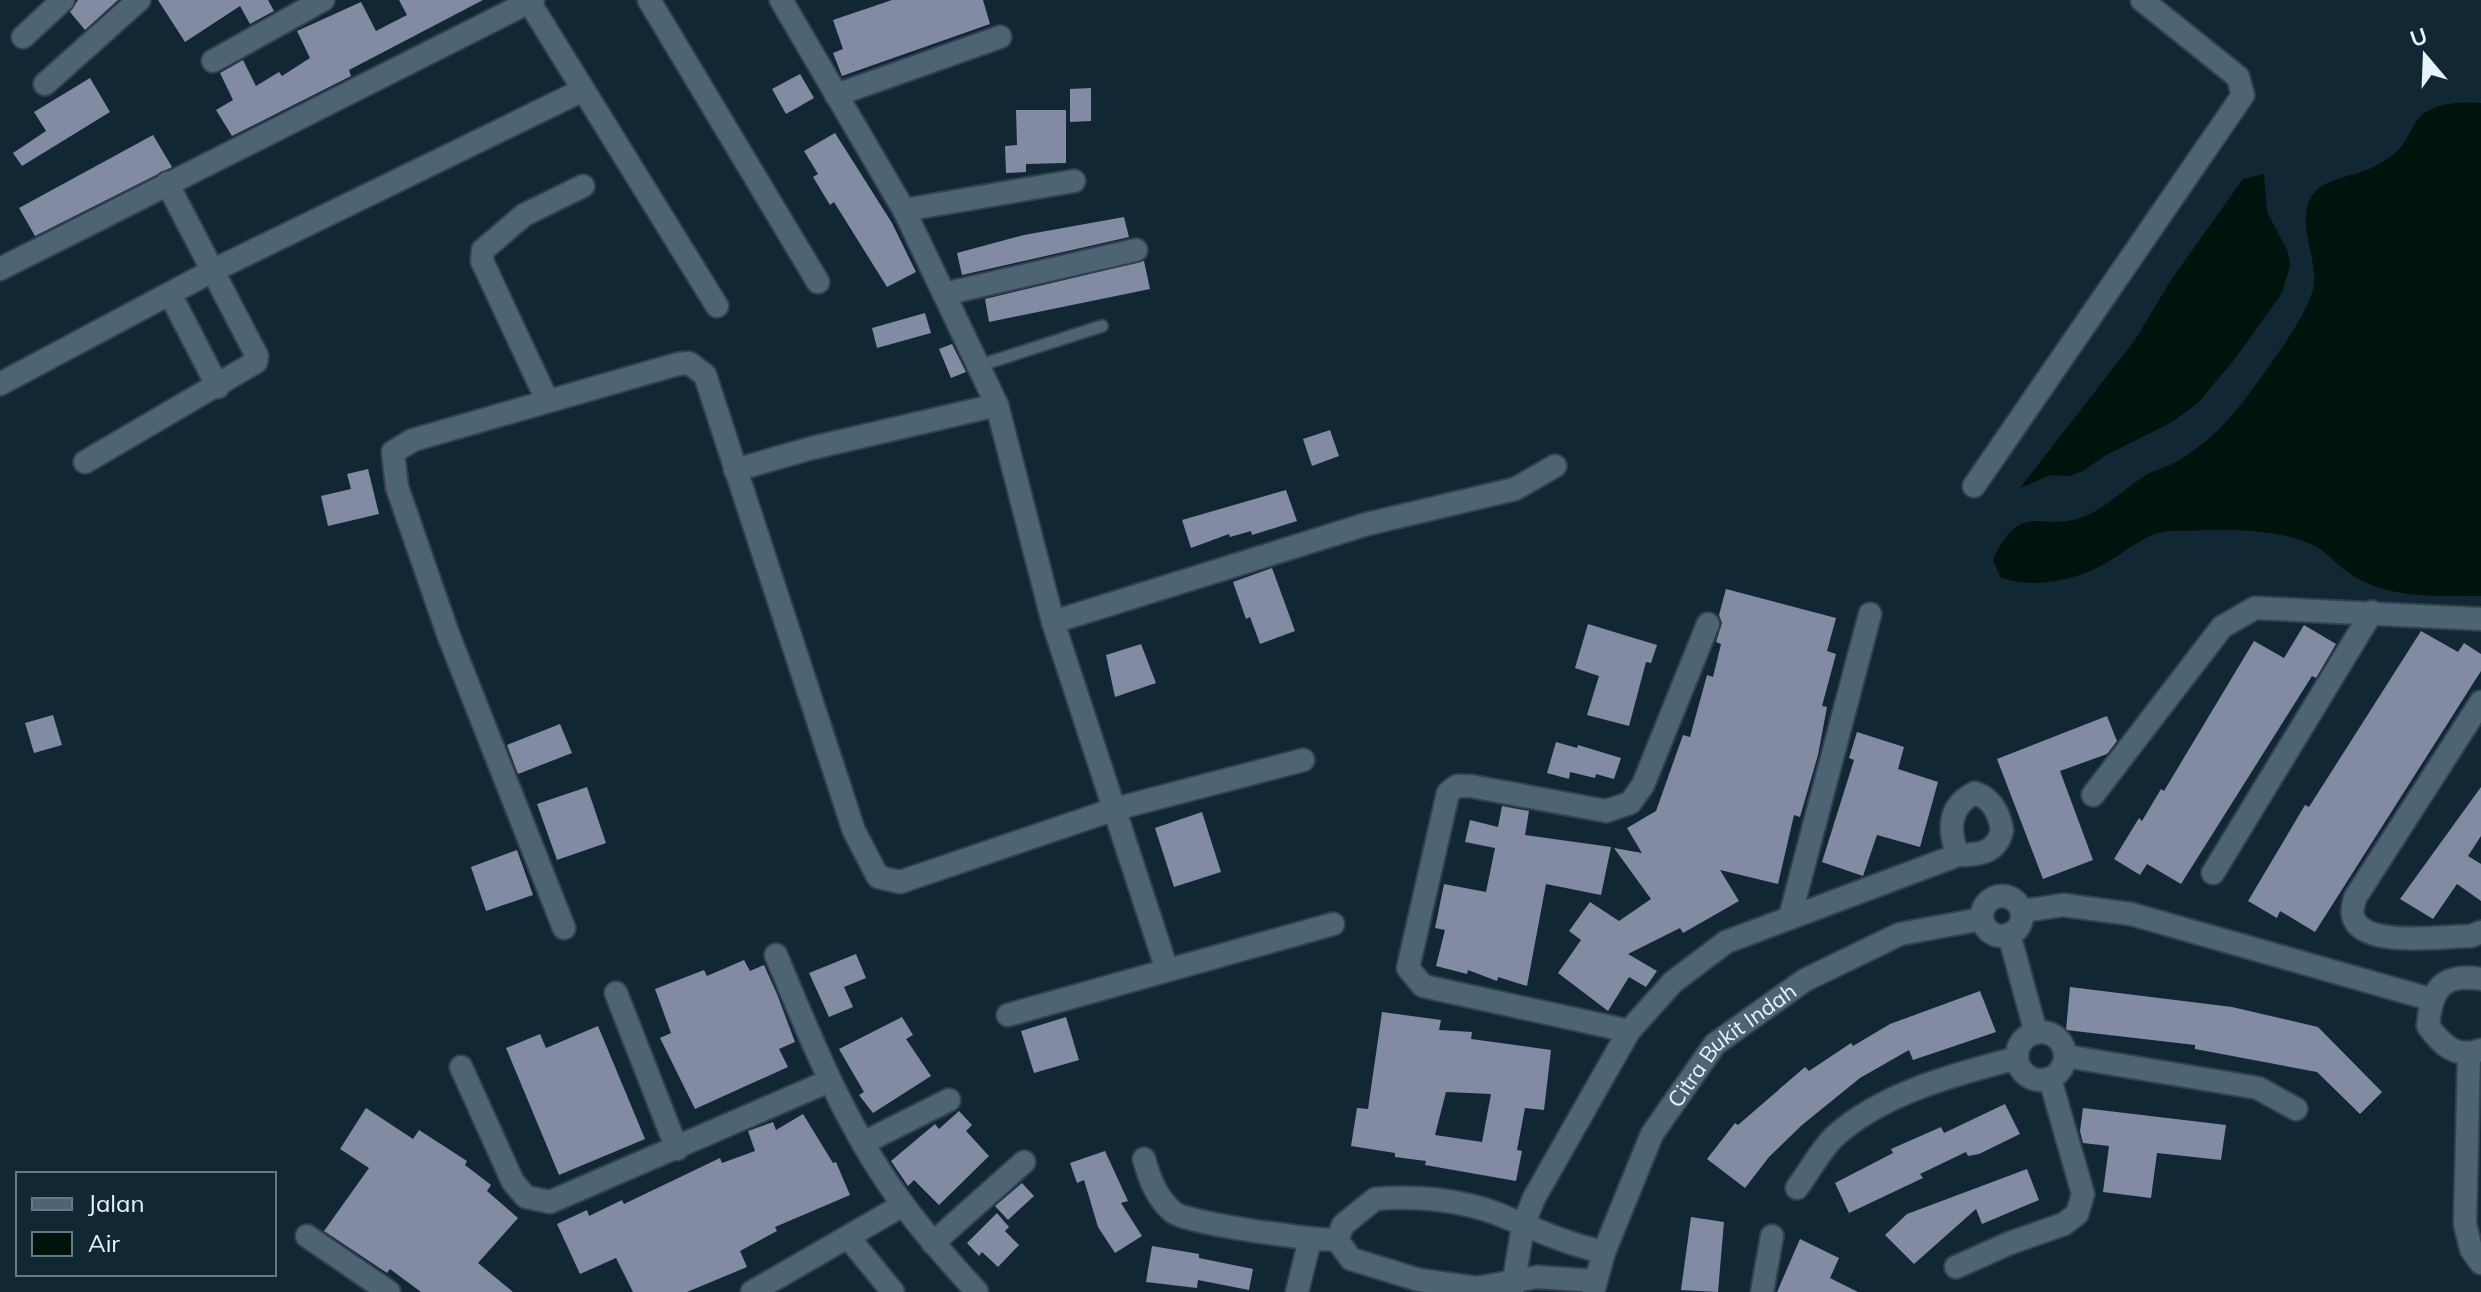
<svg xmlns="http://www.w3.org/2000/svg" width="2481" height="1292" viewBox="0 0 2481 1292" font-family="Mulish,sans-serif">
  <rect width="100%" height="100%" fill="#112734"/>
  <path fill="#00130d" d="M2481 103V596C2439 596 2393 599 2355 577 2339 568 2327 551 2311 544 2270 526 2215 530 2171 531 2148 531 2126 552 2106 563 2078 580 2031 590 2000 577L1993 559C2024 496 2039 536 2088 515 2108 506 2124 489 2143 477 2153 470 2165 468 2176 462 2210 442 2231 419 2254 387 2270 365 2313 308 2314 283 2316 256 2298 225 2310 199 2321 176 2360 177 2379 164 2386 160 2394 155 2399 149 2410 138 2413 118 2428 111 2444 102 2463 102 2481 103Z
    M2264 174 2267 212 2288 252 2290 266 2282 293 2234 360 2198 403 2172 422 2106 455 2083 471 2070 476 2051 475 2020 488 2135 340 2171 280 2243 179Z"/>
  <path fill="#838ba4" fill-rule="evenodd" d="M118 0 85 30 70 12 78 0Z
    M158 0H268L274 11 250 24 240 6 185 42Z
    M399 0H483L349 70 351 76 232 136 216 110 233 100 220 73 243 60 256 86 279 72 282 76 310 58 297 31 361 2 376 31 407 15Z
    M892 0H983L990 24 842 76 833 53 843 49 833 20Z
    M800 74 814 98 786 114 772 89Z
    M90 78 110 112 22 166 13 153 46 131 34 112Z
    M1091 88V121L1070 122V89Z
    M1016 110H1066V163L1026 164V172L1006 173 1005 146 1017 145Z
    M835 133 892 223 916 272 887 287 834 202 830 205 813 177 818 174 804 151Z
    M153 135 172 167 35 236 19 208Z
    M1124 217 1129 237 962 275 957 253 1024 235Z
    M1144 261 1150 289 989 322 985 299Z
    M925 313 931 333 877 348 872 328Z
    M952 344 966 372 951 378 939 349Z
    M1330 430 1339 456 1312 466 1303 439Z
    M368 469 379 514 328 526 321 496 351 489 347 474Z
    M1286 490 1297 521 1252 535 1251 531 1230 537 1229 534 1191 548 1182 520Z
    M1272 568 1295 631 1260 644 1250 617 1246 619 1233 582Z
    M1726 589 1836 618 1827 651 1836 654 1822 706 1827 707 1818 755 1800 817 1794 815 1778 884 1720 870 1739 901 1683 933 1680 928 1628 954 1657 971 1646 987 1629 977 1608 1011 1558 973 1581 940 1569 931 1590 902 1619 921 1651 899 1614 848 1642 853 1627 828 1656 811 1683 735 1690 737 1707 675 1713 677 1721 644 1716 642 1722 623 1719 615Z
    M1588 624 1657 645 1651 663 1646 662 1629 726 1587 715 1599 676 1575 668Z
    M2304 625 2336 644 2316 678 2312 676 2181 884 2147 864 2140 875 2114 859 2139 818 2142 821 2161 789 2164 791 2254 641 2284 658Z
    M2421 631 2458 652 2464 643 2481 654V671L2315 932 2280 911 2277 918 2248 901 2305 805 2309 807Z
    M1141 644 1156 683 1115 697 1106 655Z
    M53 715 62 745 34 753 25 723Z
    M2107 716 2117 741 2107 754 2060 771 2093 860 2043 879 1997 759Z
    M560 724 572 753 518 774 507 745Z
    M1857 732 1904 747 1898 769 1938 782 1920 847 1877 835 1863 876 1822 862 1854 760 1849 758Z
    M1556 742 1577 748 1578 745 1621 758 1614 779 1596 774 1595 778 1570 772 1569 779 1547 773Z
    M587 787 606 843 557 860 537 804Z
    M2481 787V836L2468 856 2481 864V901L2457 884 2433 919 2400 899Z
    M1502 806 1529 811 1525 835 1611 847 1601 895 1546 884 1527 986 1498 977 1497 981 1468 970 1467 974 1436 966 1445 930 1435 928 1444 884 1486 892 1495 848 1465 842 1470 820 1498 827Z
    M1202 812 1221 872 1174 887 1155 828Z
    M517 850 533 895 486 911 471 867Z
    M856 954 866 978 844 987 853 1007 829 1017 809 973Z
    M744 960 750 971 764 965 777 994 795 1042 779 1049 788 1067 695 1109 660 1038 671 1033 655 989 704 970 707 976Z
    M2070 987 2232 1007 2318 1027 2382 1092 2360 1114 2317 1072 2195 1049V1045L2066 1030Z
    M1980 991 1996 1032 1913 1060 1909 1050 1860 1078 1802 1125 1769 1157 1745 1188 1707 1159 1735 1123 1738 1125 1805 1067 1809 1071 1851 1043 1853 1046 1890 1024Z
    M1382 1012 1441 1020 1439 1030 1472 1032 1471 1039 1551 1050 1544 1110 1525 1108 1517 1150 1522 1151 1516 1181 1425 1165 1426 1161 1395 1157V1153L1351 1146 1357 1108 1368 1109ZM1446 1092 1491 1094 1482 1142 1435 1135Z
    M902 1017 913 1035 906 1039 931 1076 873 1113 859 1095 864 1092 839 1049Z
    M1066 1017 1079 1060 1034 1073 1021 1031Z
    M598 1026 645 1139 559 1175 506 1048 540 1034 546 1048Z
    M2005 1104 2020 1134 1979 1154 1968 1156 1966 1152 1920 1174 1923 1178 1849 1213 1835 1183 1893 1153 1891 1149 1941 1127 1944 1133Z
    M366 1108 413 1139 419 1130 467 1161 465 1165 491 1185 487 1191 518 1218 478 1263 513 1292H421L390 1269 387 1273 324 1231 369 1168 340 1149Z
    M2083 1108 2226 1125 2221 1160 2157 1153 2151 1198 2103 1192 2109 1146 2083 1143 2080 1131Z
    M959 1111 972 1125 966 1131 989 1156 939 1205 914 1180 908 1186 891 1161 935 1124 939 1129Z
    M803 1114 833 1163 836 1162 850 1195 775 1227 777 1231 740 1251 747 1267 687 1292H633L616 1258 580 1274 557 1224 587 1210 589 1216 622 1200 624 1204 720 1158 722 1163 755 1151 748 1131 773 1122 776 1130Z
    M1105 1151 1128 1201 1121 1203 1142 1236 1115 1253 1098 1227 1084 1180 1077 1183 1070 1163Z
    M2027 1169 2039 1200 1982 1224 1976 1209 1914 1264 1885 1235 1907 1214Z
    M1022 1183 1034 1196 1008 1220 995 1206Z
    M997 1213 1009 1227 1005 1231 1019 1245 998 1267 982 1252 979 1256 967 1243Z
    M1691 1217 1724 1222 1718 1292 1681 1290Z
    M1800 1239 1839 1258 1830 1278 1858 1292H1777Z
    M1152 1246 1199 1254V1258L1253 1269 1249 1290 1198 1280 1197 1288 1146 1282Z"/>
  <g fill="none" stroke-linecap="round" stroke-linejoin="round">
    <g stroke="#33414d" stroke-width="15">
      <path id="service" d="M978 366 1102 326"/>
    </g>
    <g stroke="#33414d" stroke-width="26">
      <g id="minor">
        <path d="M528 0 717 306"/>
        <path d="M649 0 818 282"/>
        <path d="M781 0 904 210 997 405 1053 622 1167 970"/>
        <path d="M23 37 63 0"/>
        <path d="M213 61 323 0"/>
        <path d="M45 84 139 0"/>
        <path d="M836 95 1000 37"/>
        <path d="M904 210 1074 181"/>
        <path d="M0 269 533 0"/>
        <path d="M170 294 218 387"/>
        <path d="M944 294 1136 250"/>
        <path d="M0 384 212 271 583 90"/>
        <path d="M547 400 482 261 483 250 524 215 583 186"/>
        <path d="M85 462 256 362 257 356 167 183"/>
        <path d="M735 470 812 448 997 405"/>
        <path d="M1974 486 2243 95 2238 77 2142 0"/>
        <path d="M1053 622 1367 524 1515 489 1555 466"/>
        <path d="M2481 702 2355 898C2354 903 2351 911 2353 916 2361 949 2444 936 2471 936L2481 932"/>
        <path d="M2093 795 2222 627 2255 608 2481 619"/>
        <path d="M2213 873 2372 612"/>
        <circle cx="2002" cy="916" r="20"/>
        <path d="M2022 911 2063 905 2131 914 2430 999"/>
        <path d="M1790 917 1870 614"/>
        <path d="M564 928 448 634 397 487 393 452 413 440 678 364 689 363 705 375 854 831 878 877 900 882 1115 809 1303 760"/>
        <path d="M2009 934 2036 1033"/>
        <path d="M776 955C812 1042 848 1132 905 1207 927 1237 952 1264 977 1292"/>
        <path d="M2481 979C2442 973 2431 989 2428 1026 2442 1045 2456 1059 2481 1050"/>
        <path d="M616 993 677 1149"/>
        <path d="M1008 1015 1333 924"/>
        <path d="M1629 1031 1423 986 1408 968 1448 793 1457 786H1470L1606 811 1630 803 1643 785 1708 624"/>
        <circle cx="2041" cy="1056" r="24"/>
        <path d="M2469 1054 2465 1224 2471 1249 2481 1263"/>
        <path d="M2065 1056 2258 1088 2296 1109"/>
        <path d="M461 1067 513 1182 526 1197 550 1202 829 1081"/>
        <path d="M863 1143 949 1100"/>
        <path d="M1144 1159C1150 1180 1156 1197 1173 1212 1188 1224 1313 1240 1337 1240"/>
        <path d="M1797 1188C1809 1172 1820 1151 1834 1137 1882 1093 1956 1074 2017 1058"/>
        <path d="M307 1236 389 1292"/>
        <path d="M848 1237 893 1292"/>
        <path d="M1337 1240 1343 1225 1375 1199C1414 1195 1462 1200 1498 1214 1535 1229 1566 1244 1604 1252"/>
        <path d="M1337 1240 1351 1259 1419 1280 1477 1288 1537 1277 1596 1281"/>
        <path d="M933 1243 1024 1162"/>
        <path d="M1956 1267 2010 1243 2064 1224 2077 1214 2083 1194 2050 1079"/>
        <path d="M752 1292 903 1205"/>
        <path d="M1297 1292 1310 1240"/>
        <path d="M1512 1292 1523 1226 1534 1198 1629 1031 1673 982 1726 942 1958 855C1979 855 1997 853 2002 830 1999 812 1992 799 1975 793 1948 806 1948 830 1958 855"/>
        <path id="s1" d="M1593 1292 1604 1252 1652 1134 1715 1044 1805 980 1900 934 1982 919"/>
        <path d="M1762 1292 1772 1236"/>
      </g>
    </g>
    <use href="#service" stroke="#4d6474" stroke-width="11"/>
    <use href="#minor" stroke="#4d6474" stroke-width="22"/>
  </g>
  <g text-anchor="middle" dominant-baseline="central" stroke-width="8" stroke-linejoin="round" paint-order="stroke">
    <g font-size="22" fill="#e6f3fc" stroke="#112734">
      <text stroke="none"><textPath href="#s1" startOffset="290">Citra Bukit Indah</textPath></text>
    </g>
  </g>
  <rect x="16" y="1172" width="260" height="104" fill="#112734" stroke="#667984" stroke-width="2"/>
  <rect x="32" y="1198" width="40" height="12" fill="#4d6474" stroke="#667984" stroke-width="2"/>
  <text x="88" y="1212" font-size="24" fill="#e6f3fc">Jalan</text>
  <rect x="32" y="1232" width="40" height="24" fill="#00130d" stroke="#667984" stroke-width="2"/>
  <text x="88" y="1252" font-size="24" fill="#e6f3fc">Air</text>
  <g transform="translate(2425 56) rotate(341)" stroke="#112734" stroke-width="6" paint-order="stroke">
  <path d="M0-6L14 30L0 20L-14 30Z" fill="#e6f3fc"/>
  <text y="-12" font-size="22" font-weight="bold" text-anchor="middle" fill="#e6f3fc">U</text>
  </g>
</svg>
